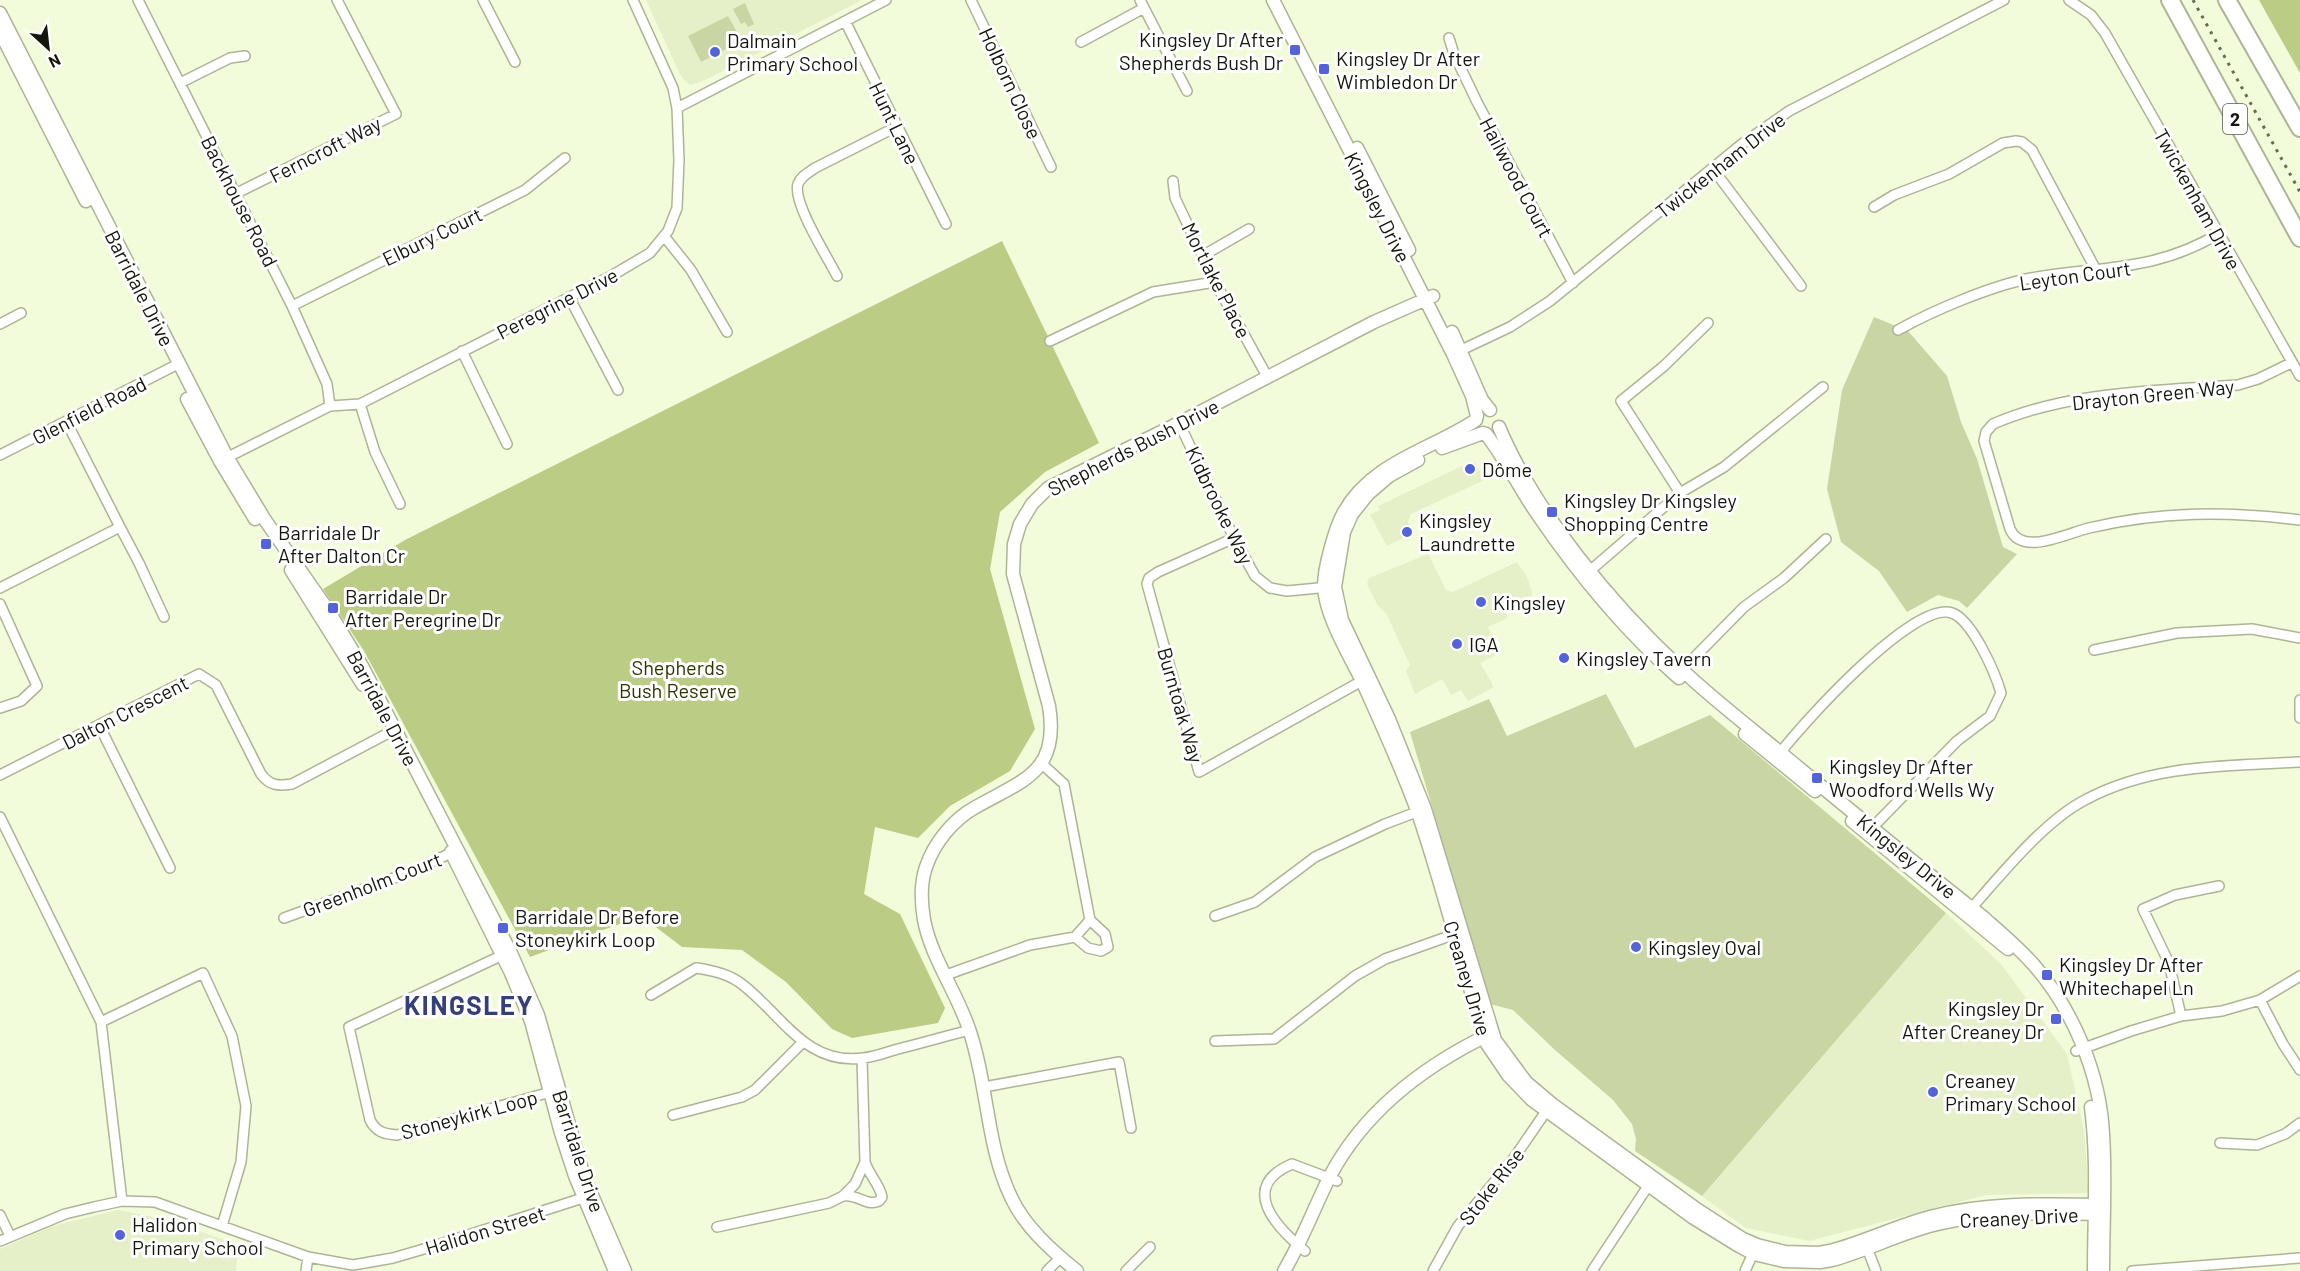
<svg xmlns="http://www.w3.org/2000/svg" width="2300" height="1271" viewBox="0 0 2300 1271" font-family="Barlow,sans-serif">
  <rect width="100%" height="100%" fill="#f2fbda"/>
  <path fill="#e6f0c8" d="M646 0H862L703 81 690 85 683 79 677 68Z
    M1475 462 1484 480 1411 514 1408 522 1413 533 1387 546 1370 515 1380 510 1378 506 1462 466 1464 468Z
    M1428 554 1446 590 1453 592 1517 562 1527 577 1533 595 1504 609 1508 618 1488 627 1500 653 1480 663 1494 687 1468 701 1461 690 1451 695 1442 679 1415 694 1406 671 1410 665 1386 613 1378 606 1367 584 1369 578Z
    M1946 913 2001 964 2067 1054 2084 1131 2089 1193 1986 1195 1809 1241 1746 1228 1702 1196Z
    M118 1210 172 1221 238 1245 236 1271H0V1249L52 1226Z"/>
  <path fill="#c9d5a3" d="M745 3 754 24 748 27 745 22 741 24 733 9Z
    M728 16 742 41 701 62 688 36Z
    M1874 317 1908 331 1947 376 1961 422 1977 459 2003 547 2017 554 1967 608 1959 601 1938 595 1907 612 1879 571 1841 542 1827 489 1842 390Z
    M1606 694 1635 748 1710 715 1946 913 1702 1196 1635 1151 1636 1139 1632 1124 1613 1100 1555 1050 1513 1010 1490 1004 1410 732 1489 699 1507 736Z"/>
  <path fill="#bbcc84" d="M2259 0H2300V73Z
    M1002 241 1099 443 1045 472 1000 512 990 569 1035 729 1010 771 950 806 918 838 875 827 864 894 900 914 945 1008 938 1023 852 1038 832 1029 786 982 742 950 682 947 652 924 625 922 530 957 364 651 323 589 405 540Z"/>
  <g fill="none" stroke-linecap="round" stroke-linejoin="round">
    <g stroke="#adb596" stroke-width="12">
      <path id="street" d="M138 0 292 306 327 384 330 406
        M483 0 515 62
        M971 0 1051 167
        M1140 0 1187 91
        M2069 0 2091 15 2105 33 2300 376
        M845 21 946 224
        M1449 38 1454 54 1477 102 1573 283
        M1081 42 1144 8
        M180 83 230 58 245 56
        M677 108 886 0
        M1713 169 1801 286
        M1173 181 1175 198 1215 282 1268 378
        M237 193 396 114 337 0
        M1874 207 1894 195 1949 174 2003 143 2016 141 2022 142 2032 150 2096 270
        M664 236 691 270 727 332
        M1204 255 1249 229
        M837 276C828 258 792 202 798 184 801 176 808 173 815 168L896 127
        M569 297 618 390
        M292 306 525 190 565 158
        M0 324 21 313
        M1898 330C1934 310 1991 286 2031 278 2099 266 2155 272 2218 234
        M1050 341 1153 292 1215 282
        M462 351 507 444
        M1455 353 1510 327 1550 301 1742 144 1789 111 2004 0
        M2291 363 2258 379 2238 385C2157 391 2069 391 1993 424L1986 432 1984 441 2010 529C2022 557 2067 533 2089 528 2161 511 2227 511 2300 520
        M360 404 375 452 400 504
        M1179 423 1234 538 1255 576 1270 588 1287 591 1329 587
        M0 455 178 364
        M222 460 330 406 360 404 611 276 650 253 668 231 677 208 679 160 677 108 673 88 633 0
        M1680 493 1621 401 1664 366 1708 323
        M120 527 139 563 164 617
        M1234 538 1158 572 1149 578 1147 584 1199 772 1367 678
        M1585 575 1680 493 1724 467 1823 387
        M0 588 120 527 66 421
        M0 604 37 686 21 701 0 708
        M2094 650 2177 633 2252 629 2300 638
        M1678 674 1744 607 1784 578 1826 539
        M2300 700V718
        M99 725 170 868
        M1777 757C1799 727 1914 599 1952 613 1972 620 1995 672 2001 693L1990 716 1957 741 1868 832
        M0 775 199 674 216 685 261 774C270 786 278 786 292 784L396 729
        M0 817 101 1022 122 1201
        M1969 911C2000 876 2044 821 2085 800 2151 764 2227 766 2300 762
        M1215 916 1255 902 1315 857 1385 824 1422 810
        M284 918 413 871 455 851
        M1075 937 1088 948 1101 951 1108 947 1105 934 1090 920
        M507 953 349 1027 370 1120C376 1132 384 1134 397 1135L554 1091
        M946 975 1030 945 1075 937 1090 920 1064 784 1041 763
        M651 995 696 968C711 970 726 973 739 982 780 1011 804 1066 863 1058 875 1057 887 1052 898 1049 922 1043 946 1036 970 1030
        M2260 1000 2283 1044 2300 1070
        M2181 1016 2169 963 2143 909 2175 895 2219 886
        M101 1022 203 973 232 1036 246 1106 241 1162 222 1226
        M1215 1041 1274 1039 1355 976 1385 959 1458 933
        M2076 1051 2131 1031 2181 1016 2222 1011 2260 1000 2300 976
        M984 1087 1119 1062 1131 1128
        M673 1115 742 1097 755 1090 802 1043
        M2220 1143 2257 1145 2285 1134 2300 1123
        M843 1196C857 1193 866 1207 879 1201L882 1197C880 1185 869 1175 865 1162
        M0 1215 10 1236
        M717 1227 829 1203 843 1196 855 1184 865 1162 862 1059
        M0 1241 65 1214 94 1207 122 1201 155 1202 308 1257 353 1265 393 1258 434 1246 589 1196
        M1865 1243 1876 1271
        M1305 1251C1276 1227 1238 1187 1292 1164L1337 1181
        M306 1271 308 1257
        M1047 1271 1060 1258
        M1126 1271 1150 1247
        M1433 1271 1458 1226 1514 1158 1549 1107
        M1592 1271 1652 1180
        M1745 1271 1755 1249
        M2132 1271 2300 1258"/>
    </g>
    <g stroke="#adb596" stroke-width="15">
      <path id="secondary" d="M1273 0 1453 354 1472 396 1477 416
        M0 13 227 457 265 520 328 610 362 666 510 951 538 1015 584 1177 625 1271
        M0 32 86 201
        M1357 148 1409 250
        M1452 332 1482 400 1490 410
        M187 399 220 461 255 519
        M1476 420C1431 450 1372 462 1344 512 1335 528 1324 568 1324 586 1325 616 1350 656 1363 683 1382 725 1402 769 1418 813 1444 889 1462 967 1487 1044L1508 1075 1532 1100 1692 1217 1739 1246 1754 1254 1784 1261 1820 1262 1832 1260C1869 1250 1904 1231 1942 1223 1993 1211 2050 1213 2103 1214
        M1499 427C1535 513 1613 606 1681 669 1713 699 1748 726 1782 754 1849 809 1915 864 1983 917 2000 932 2018 947 2033 964 2073 1009 2100 1074 2103 1134 2106 1180 2103 1226 2103 1271
        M1486 434C1506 460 1520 489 1538 515 1579 575 1625 631 1679 678
        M1442 448 1483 433
        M1418 460 1389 476 1368 494 1352 514 1344 532 1335 587 1342 620 1389 719 1425 809 1495 1040 1526 1082 1552 1104 1698 1210 1743 1239 1757 1245 1785 1252 1819 1253 1830 1251C1864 1242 1896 1226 1930 1217 1985 1202 2046 1204 2103 1205
        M291 570 363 685
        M1745 734 1815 791
        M1852 821 2008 949
        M451 852 511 973 531 1021 561 1133 575 1176 615 1271
        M2091 1107C2098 1161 2094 1217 2094 1271
        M1077 1271C1052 1251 1024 1226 1011 1197 986 1145 988 1084 969 1029 957 993 931 957 924 920 921 902 920 884 926 867 934 843 953 820 974 808 1023 780 1060 773 1049 706L1013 574 1014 544 1020 524 1032 504 1048 488 1179 423 1374 322 1433 296
        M1284 1271C1302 1241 1314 1208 1330 1176 1365 1110 1425 1065 1492 1033"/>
    </g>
    <g stroke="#adb596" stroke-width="20">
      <path id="highway" d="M2170 0 2300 238
        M2227 0 2300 128"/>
    </g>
    <use href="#street" stroke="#fff" stroke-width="9"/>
    <use href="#secondary" stroke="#fff" stroke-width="12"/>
    <use href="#highway" stroke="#fff" stroke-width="16"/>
    <path stroke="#676c59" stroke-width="3" stroke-dasharray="3 6" stroke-linecap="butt" d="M2193 0 2300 192"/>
  </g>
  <g fill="#5364da" stroke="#fff" stroke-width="2">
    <rect x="1289" y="44" width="12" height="12" rx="3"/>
    <circle cx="715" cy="52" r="6"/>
    <rect x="1318" y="63" width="12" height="12" rx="3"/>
    <circle cx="1470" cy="469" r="6"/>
    <rect x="1546" y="506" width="12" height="12" rx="3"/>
    <circle cx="1407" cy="532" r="6"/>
    <rect x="260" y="538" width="12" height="12" rx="3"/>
    <circle cx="1481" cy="602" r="6"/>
    <rect x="327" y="602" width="12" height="12" rx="3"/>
    <circle cx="1457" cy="644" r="6"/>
    <circle cx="1564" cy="658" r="6"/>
    <rect x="1811" y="772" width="12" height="12" rx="3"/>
    <rect x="497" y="922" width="12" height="12" rx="3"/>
    <circle cx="1636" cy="947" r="6"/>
    <rect x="2041" y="969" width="12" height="12" rx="3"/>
    <rect x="2050" y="1013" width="12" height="12" rx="3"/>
    <circle cx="1933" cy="1092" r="6"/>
    <circle cx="120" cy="1235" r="6"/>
  </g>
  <g text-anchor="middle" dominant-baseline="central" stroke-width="6" stroke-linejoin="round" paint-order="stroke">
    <rect fill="#fff" stroke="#5a5c54" stroke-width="1.5" x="2223" y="104" width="24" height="30" rx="4.5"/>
    <g font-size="18" font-weight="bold" fill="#13160b">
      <text x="2235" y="119">2</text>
    </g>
    <g font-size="20" fill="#13160b" stroke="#fff" text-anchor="start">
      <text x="1283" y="39" text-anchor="end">Kingsley Dr After<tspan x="1283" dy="23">Shepherds Bush Dr</tspan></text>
      <text x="727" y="40">Dalmain<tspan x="727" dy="23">Primary School</tspan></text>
      <text x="1336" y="58">Kingsley Dr After<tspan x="1336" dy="23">Wimbledon Dr</tspan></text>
      <text x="1482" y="469">Dôme</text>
      <text x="1564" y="500">Kingsley Dr Kingsley<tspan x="1564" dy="23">Shopping Centre</tspan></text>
      <text x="1419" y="520">Kingsley<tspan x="1419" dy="23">Laundrette</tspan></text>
      <text x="278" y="532">Barridale Dr<tspan x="278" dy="23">After Dalton Cr</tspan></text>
      <text x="345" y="596">Barridale Dr<tspan x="345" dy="23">After Peregrine Dr</tspan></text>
      <text x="1493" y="602">Kingsley</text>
      <text x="1469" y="644">IGA</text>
      <text x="1576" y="658">Kingsley Tavern</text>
      <text x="1829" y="766">Kingsley Dr After<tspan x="1829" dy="23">Woodford Wells Wy</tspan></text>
      <text x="515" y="916">Barridale Dr Before<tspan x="515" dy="23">Stoneykirk Loop</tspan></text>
      <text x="1648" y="947">Kingsley Oval</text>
      <text x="2059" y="964">Kingsley Dr After<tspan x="2059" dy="23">Whitechapel Ln</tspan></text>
      <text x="2044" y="1008" text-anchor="end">Kingsley Dr<tspan x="2044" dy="23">After Creaney Dr</tspan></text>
      <text x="1945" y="1080">Creaney<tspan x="1945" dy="23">Primary School</tspan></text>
      <text x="132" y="1224">Halidon<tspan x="132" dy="23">Primary School</tspan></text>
    </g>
    <g font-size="20" fill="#13160b" stroke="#fff">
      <text transform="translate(1011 83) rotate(65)">Holborn Close</text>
      <text transform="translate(895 123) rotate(64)">Hunt Lane</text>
      <text transform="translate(325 149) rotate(-27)">Ferncroft Way</text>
      <text transform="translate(1720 165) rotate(-38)">Twickenham Drive</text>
      <text transform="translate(1517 177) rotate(62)">Hailwood Court</text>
      <text transform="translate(2198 199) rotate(61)">Twickenham Drive</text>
      <text transform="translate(240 201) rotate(63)">Backhouse Road</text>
      <text transform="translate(1378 207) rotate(63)">Kingsley Drive</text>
      <text transform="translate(432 236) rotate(-26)">Elbury Court</text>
      <text transform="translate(2075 275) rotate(-8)">Leyton Court</text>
      <text transform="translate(1217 280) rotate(63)">Mortlake Place</text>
      <text transform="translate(140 288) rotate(63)">Barridale Drive</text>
      <text transform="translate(557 303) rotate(-27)">Peregrine Drive</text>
      <text transform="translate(2153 394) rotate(-6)">Drayton Green Way</text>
      <text transform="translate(89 410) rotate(-27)">Glenfield Road</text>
      <text transform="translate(1133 447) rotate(-27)">Shepherds Bush Drive</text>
      <text transform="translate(1220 505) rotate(64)">Kidbrooke Way</text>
      <text transform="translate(1181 705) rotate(74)">Burntoak Way</text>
      <text transform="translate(383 708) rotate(62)">Barridale Drive</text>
      <text transform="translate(125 712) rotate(-27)">Dalton Crescent</text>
      <text transform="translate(1907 856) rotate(39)">Kingsley Drive</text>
      <text transform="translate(372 884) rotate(-21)">Greenholm Court</text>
      <text transform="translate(1468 978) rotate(73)">Creaney Drive</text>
      <text transform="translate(469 1114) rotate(-15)">Stoneykirk Loop</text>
      <text transform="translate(579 1151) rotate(72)">Barridale Drive</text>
      <text transform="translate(1491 1186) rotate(-52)">Stoke Rise</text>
      <text transform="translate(2019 1217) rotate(-3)">Creaney Drive</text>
      <text transform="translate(485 1230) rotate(-17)">Halidon Street</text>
    </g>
    <g font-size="20" fill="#2e3600" stroke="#fff">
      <text x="678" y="667">Shepherds<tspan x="678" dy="23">Bush Reserve</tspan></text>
    </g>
    <g font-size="26" font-weight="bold" letter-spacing="1.5" fill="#35407b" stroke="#fff">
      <text x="469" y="1004">KINGSLEY</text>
    </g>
  </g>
  <g transform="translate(48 48) rotate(153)" stroke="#ffffff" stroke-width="4.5" paint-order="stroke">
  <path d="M0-4.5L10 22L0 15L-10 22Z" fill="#13160b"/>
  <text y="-9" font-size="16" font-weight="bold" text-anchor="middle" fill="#13160b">N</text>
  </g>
</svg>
